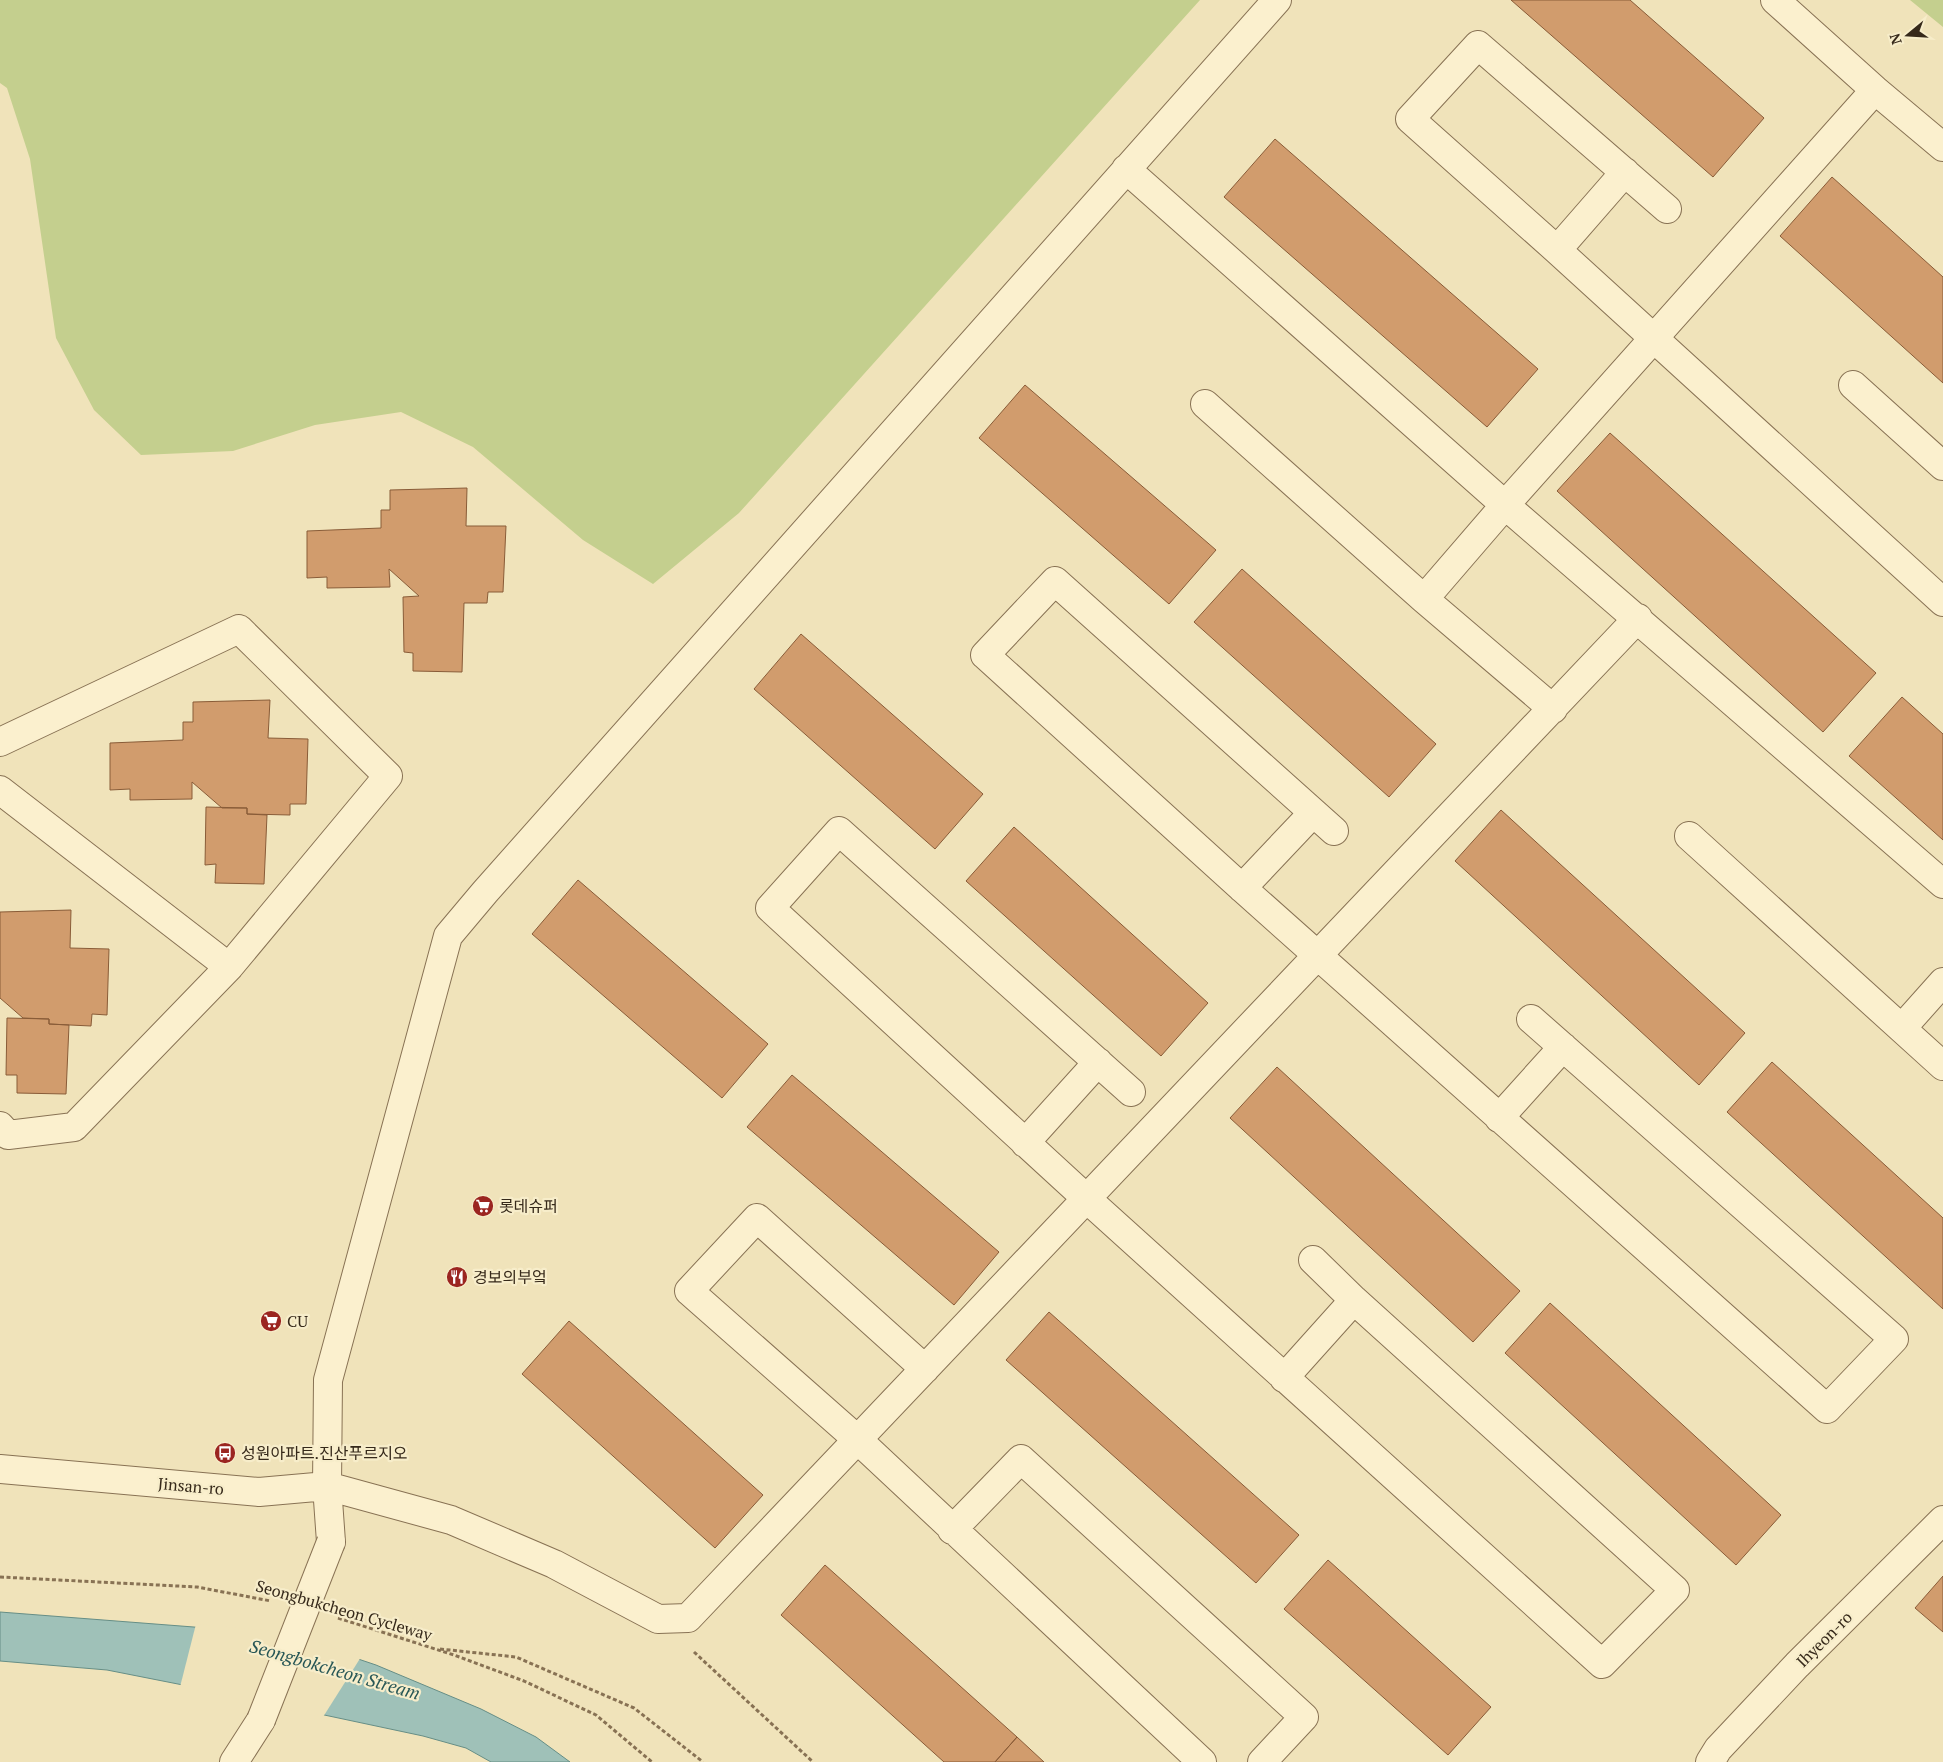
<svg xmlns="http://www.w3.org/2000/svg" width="1943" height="1762" viewBox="0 0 1943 1762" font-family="'PT Serif','Noto Sans KR',serif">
  <rect width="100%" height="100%" fill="#f0e3ba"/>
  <path fill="#c4cf8e" d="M0 0H1200L739 513 653 584 583 540 473 447 401 412 315 425 233 451 141 455 94 410 56 338 30 159 7 88 0 83Z
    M1910 0H1943V27Z"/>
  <path fill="#9fc1b8" stroke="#668e86" d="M0 1612 284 1634 376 1665 481 1709 536 1737 570 1762H491L466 1748 423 1736 188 1686 107 1670 0 1661Z"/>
  <path fill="#f0e3ba" d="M196 1624 285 1632 361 1657 323 1717 180 1687Z"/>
  <path fill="#d19c6d" stroke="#895c38" d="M1511 0H1630L1764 118 1713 177Z
    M1275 139 1538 369 1487 427 1224 197Z
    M1832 177 1943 277V383L1780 236Z
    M1025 385 1216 550 1169 604 979 438Z
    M1610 433 1876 673 1823 732 1557 491Z
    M467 488 466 526H506L503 592H488L487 603H464L462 672 413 671V653L404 652 403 597 419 596 389 569 390 587 327 588V577L307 578V531L381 528V510H390V490Z
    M1242 569 1436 744 1389 797 1194 622Z
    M801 634 983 794 935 849 754 689Z
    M1902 697 1943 734V840L1849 756Z
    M270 700 268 738 308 739 306 804H290V815L247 814V808H222L192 782V799L130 800V789L110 790V743L183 740V722H193V702Z
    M206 807 247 808V814L267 815 264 884 215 883 216 864 205 865Z
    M1501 810 1745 1033 1699 1085 1455 861Z
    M1014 827 1208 1003 1161 1056 966 881Z
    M578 880 768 1044 722 1098 532 934Z
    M71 910 70 948 109 949 107 1015 92 1014 91 1026 49 1024V1019L23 1018 0 998V912Z
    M7 1018 49 1019V1024L69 1025 66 1094 17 1093V1075H6Z
    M1772 1062 1943 1218V1309L1727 1112Z
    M1277 1067 1520 1291 1473 1342 1230 1118Z
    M792 1075 999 1252 954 1305 747 1127Z
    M1550 1303 1781 1515 1736 1565 1505 1353Z
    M1049 1312 1299 1535 1256 1583 1006 1360Z
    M569 1321 763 1495 715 1548 522 1374Z
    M1328 1560 1491 1707 1448 1755 1284 1609Z
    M825 1565 1017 1737 995 1762H944L781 1615Z
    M1943 1576V1632L1915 1608Z
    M1017 1737 1044 1762H995Z"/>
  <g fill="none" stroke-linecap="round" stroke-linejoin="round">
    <g stroke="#887254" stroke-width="30">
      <path id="minor" d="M1277 0 485 892 448 936 328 1380 327 1486 451 1520 554 1564 658 1619 688 1618 1638 618
        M1775 0 1875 90 1943 147
        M1126 169 1505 505 1943 884
        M1667 209 1478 45 1410 119 1557 250 1943 602
        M1557 250 1625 172
        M1853 385 1943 466
        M1205 404 1424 599 1553 709
        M1424 599 1505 505 1875 90
        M0 742 239 629 388 776 229 967
        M0 790 229 967 74 1127 8 1135 0 1126
        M1334 831 1055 581 985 655 1242 888 1827 1409 1894 1339 1531 1019
        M1689 836 1943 1066
        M1242 888 1313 813
        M1902 1028 1943 982
        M1131 1092 839 831 770 908 1087 1199 1602 1664 1675 1590 1354 1300 1313 1260
        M1499 1118 1563 1047
        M1025 1143 1098 1062
        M925 1369 757 1218 689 1291 858 1440 1202 1762
        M1284 1378 1354 1300
        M0 1469 259 1492 327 1486 331 1542
        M952 1530 1021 1459 1304 1717 1262 1762
        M234 1762 261 1720
        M1710 1762 1718 1749 1797 1665 1943 1520"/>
    </g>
    <path stroke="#887254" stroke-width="3" stroke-dasharray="4 2.5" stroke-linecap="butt" d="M0 1577 197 1587 271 1601
      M338 1618 454 1655 524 1681 596 1715 652 1762
      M440 1649 516 1657 634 1708 703 1762
      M694 1652 813 1762"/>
    <use href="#minor" stroke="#fbf0ce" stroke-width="28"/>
    <g stroke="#887254" stroke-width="30" stroke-linecap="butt">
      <path id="minor-bridge" d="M261 1720 331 1542"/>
    </g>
    <use href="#minor-bridge" stroke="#fbf0ce" stroke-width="28"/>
  </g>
  <defs>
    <g id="supermarket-disc" transform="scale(1.125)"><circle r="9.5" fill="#9b2520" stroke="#f7edca"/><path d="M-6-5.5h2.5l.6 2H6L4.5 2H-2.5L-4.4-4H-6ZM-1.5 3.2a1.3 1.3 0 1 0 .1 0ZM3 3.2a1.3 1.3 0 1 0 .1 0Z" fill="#fff"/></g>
    <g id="restaurant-disc" transform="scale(1.125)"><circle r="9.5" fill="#9b2520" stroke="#f7edca"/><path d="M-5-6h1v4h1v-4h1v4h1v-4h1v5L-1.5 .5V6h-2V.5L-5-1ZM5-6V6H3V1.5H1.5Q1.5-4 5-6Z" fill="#fff"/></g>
    <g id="bus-disc" transform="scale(1.125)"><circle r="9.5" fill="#9b2520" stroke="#f7edca"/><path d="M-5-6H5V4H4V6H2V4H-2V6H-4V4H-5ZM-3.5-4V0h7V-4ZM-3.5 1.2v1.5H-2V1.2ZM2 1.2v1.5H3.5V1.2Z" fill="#fff"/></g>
  </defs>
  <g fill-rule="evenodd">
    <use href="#supermarket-disc" x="483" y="1206"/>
    <use href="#restaurant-disc" x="457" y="1277"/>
    <use href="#supermarket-disc" x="271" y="1321"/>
    <use href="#bus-disc" x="225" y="1453"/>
  </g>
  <g text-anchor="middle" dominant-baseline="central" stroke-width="4.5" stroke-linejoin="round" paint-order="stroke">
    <g font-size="16" fill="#36291a" stroke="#f7edca" text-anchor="start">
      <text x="499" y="1206">롯데슈퍼</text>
      <text x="473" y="1277">경보의부엌</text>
      <text x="287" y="1321">CU</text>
      <text x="241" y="1453">성원아파트.진산푸르지오</text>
    </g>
    <g font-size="16" fill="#36291a" stroke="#f7edca">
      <text transform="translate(191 1486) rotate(5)">Jinsan-ro</text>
      <text transform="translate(344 1610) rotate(16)">Seongbukcheon Cycleway</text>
      <text transform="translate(1824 1639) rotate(-45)">Ihyeon-ro</text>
    </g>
    <g font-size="18" font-style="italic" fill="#285756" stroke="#f7edca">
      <text transform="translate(335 1669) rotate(16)">Seongbokcheon Stream</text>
    </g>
  </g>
  <g transform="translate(1908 35) rotate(252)" stroke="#f7edca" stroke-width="4" paint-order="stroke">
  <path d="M0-4L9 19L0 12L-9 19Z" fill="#36291a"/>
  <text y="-8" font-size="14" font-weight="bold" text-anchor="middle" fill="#36291a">N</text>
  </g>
</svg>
